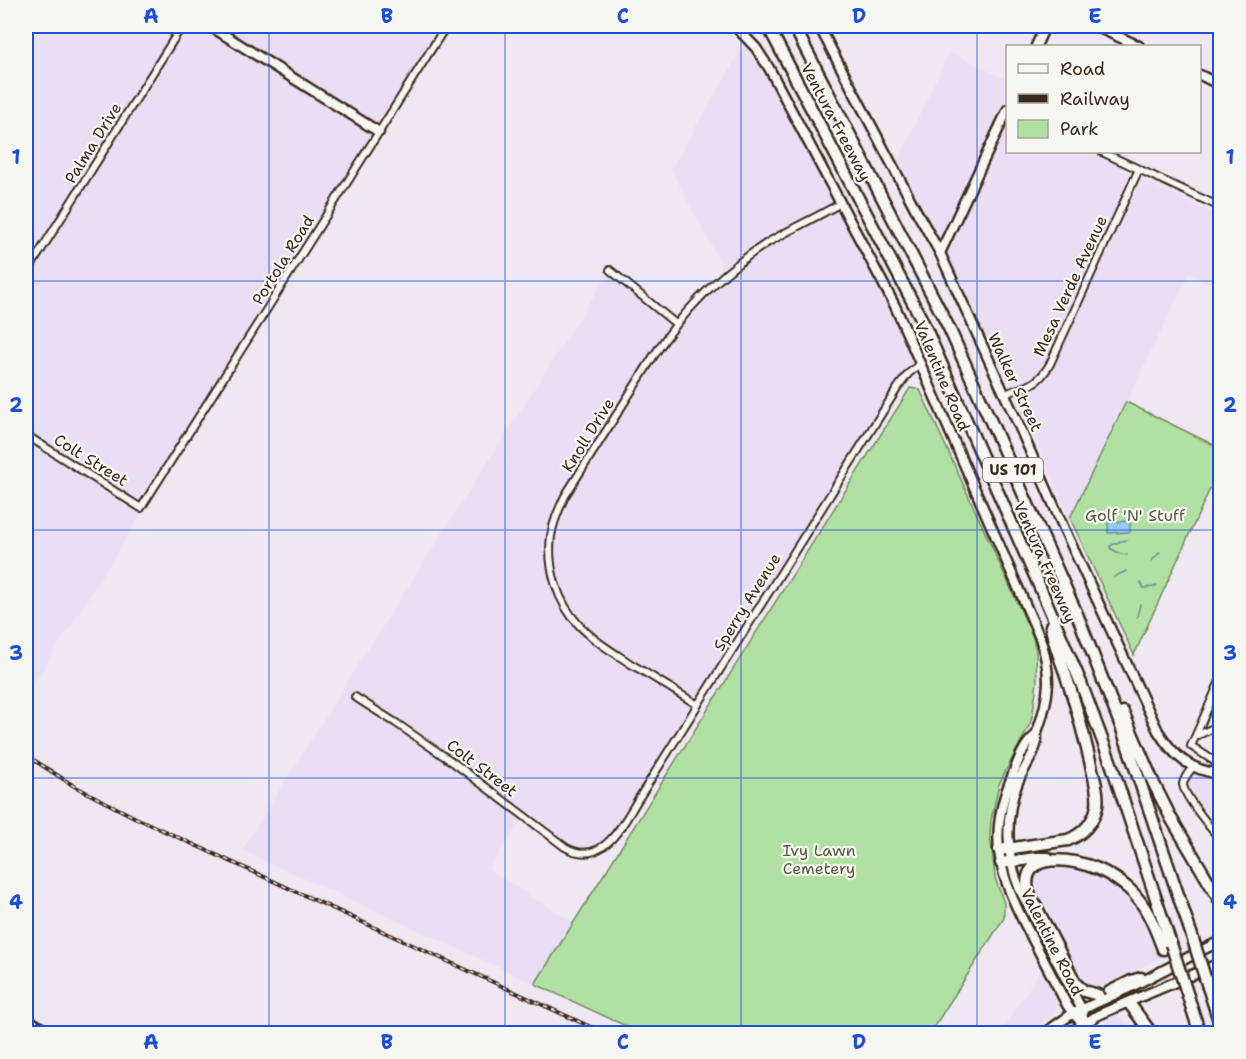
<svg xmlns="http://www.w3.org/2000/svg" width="1246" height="1059" viewBox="0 0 1246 1059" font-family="'Shantell Sans',sans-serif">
  <rect width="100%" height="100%" fill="#efe8f3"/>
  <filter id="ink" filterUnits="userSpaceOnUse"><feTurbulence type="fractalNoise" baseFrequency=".0167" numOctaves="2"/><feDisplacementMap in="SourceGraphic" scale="12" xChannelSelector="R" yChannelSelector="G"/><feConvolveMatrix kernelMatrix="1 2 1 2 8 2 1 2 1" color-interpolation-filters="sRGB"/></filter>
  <g filter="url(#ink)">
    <path fill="#eadef4" d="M26 26H445L141 508V515L26 696Z
      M748 39 776 79 920 364 908 374 613 838 604 846 577 852 524 817 488 869 574 923 535 984 242 850 342 690 610 270 676 324 726 274 671 169Z
      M949 52 1007 79 1008 152H1130L1121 170 1220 216V288L1189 274 1070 518 1018 403 1019 397 1011 381 1005 378 973 326 894 169Z
      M1193 767 1220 774V839L1201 814 1183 784Z
      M1052 866 1074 869 1096 876 1108 882 1124 893 1140 910 1146 921 1161 958 1097 988 1095 989 1083 984 1079 979 1033 890 1032 879 1037 871 1044 867Z
      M1040 971 1058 1004 1054 1014 1027 1033H999Z
      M1118 1015 1123 1020 1133 1033H1103L1101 1031 1104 1024 1107 1020Z"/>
    <path fill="#b0e1a2" stroke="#768660" stroke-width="1.5" d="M910 388 920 390 1033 637 1036 651 1037 682 1033 712 1030 724 999 784 991 820 990 835 994 867 995 878 1004 903V918L930 1033H641L535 984Z
      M1126 402 1220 448V467L1134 655 1070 518Z"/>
    <path fill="#96cbf4" stroke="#728b9e" stroke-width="1.5" d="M1130 521V532L1108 533V522Z"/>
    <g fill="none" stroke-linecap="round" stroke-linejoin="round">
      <path stroke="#728b9e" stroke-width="1.5" d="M1127 555 1120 554 1110 548V546L1121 541 1128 540
        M1152 561 1160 552
        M1114 577 1126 571
        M1141 583 1144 588 1154 587 1157 585
        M1137 617 1140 604"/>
      <g stroke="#3b2a1e" stroke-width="10">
        <path id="street" d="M1102 152 1220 207
          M610 270 676 324
          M26 274 182 26
          M1005 395C1015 388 1024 389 1033 383 1040 379 1046 371 1050 364L1139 169
          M26 435 141 508 446 26
          M1220 681 1191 746 1214 761 1220 762
          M355 697 396 723 454 763 565 847C603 869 623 823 639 798L897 389 908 374 920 364
          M698 705C675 691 653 677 631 664 613 652 594 641 579 625 557 602 547 567 551 536 553 522 559 509 565 496L653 357C682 312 722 272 767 243 791 229 817 217 841 203
          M1196 736 1220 725
          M1193 767C1189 772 1184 777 1183 784 1183 795 1212 830 1220 839"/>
      </g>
      <g stroke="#3b2a1e" stroke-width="13">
        <path id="secondary" d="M210 26 379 132
          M735 26 756 48 769 68 895 306 1040 638C1052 674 1050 696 1037 732 1036 737 1038 741 1036 745 1032 758 1023 770 1018 782 1004 817 1006 856 1020 890L1082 1010 1084 1024
          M819 26 918 214 940 253 1020 428 1065 531 1158 731C1174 757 1190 770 1220 774
          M1095 26 1139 46
          M1036 46 1045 26
          M1200 75 1220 85
          M940 253 1008 109
          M1036 735C1024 744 1018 761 1013 774 985 838 1000 877 1031 936 1043 959 1055 982 1067 1005 1073 1016 1084 1023 1092 1034
          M1109 991 1131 980 1141 977
          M26 1018 51 1034
          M1043 1034 1072 1014 1133 986 1220 941
          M1068 1034 1098 1015 1220 963"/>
      </g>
      <g stroke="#3b2a1e" stroke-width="15">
        <path id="highway" d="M768 26 922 320 1049 608 1081 683 1112 766 1171 944
          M794 26 949 328 1077 614 1122 729 1191 933
          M1123 712 1154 784 1171 818 1220 901
          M999 850 1068 840C1083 834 1094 822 1097 806 1099 792 1094 778 1091 765 1084 736 1077 707 1067 679 1062 662 1053 644 1051 626
          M1001 863 1036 858H1048
          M1208 987 1220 1024
          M1098 995 1084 991 1076 984 1028 891C1020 849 1075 859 1098 869 1109 874 1120 881 1129 889 1147 905 1155 928 1163 949
          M1188 996 1200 1034
          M1129 1003 1152 1034"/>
      </g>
      <use href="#street" stroke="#f6f6f2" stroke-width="6"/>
      <use href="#secondary" stroke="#f6f6f2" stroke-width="8"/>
      <use href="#highway" stroke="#f6f6f2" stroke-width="10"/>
      <g stroke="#3b2a1e" stroke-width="4">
        <path id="rail" d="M26 755 74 786 136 818 606 1034"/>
      </g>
      <use href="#rail" stroke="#f6f6f2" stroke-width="1.5" stroke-dasharray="4.5" stroke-linecap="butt"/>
      <g stroke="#3b2a1e" stroke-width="15" stroke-linecap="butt">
        <path id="highway-bridge" d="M1191 933 1208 987
          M1171 944 1188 996"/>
      </g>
      <use href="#highway-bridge" stroke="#f6f6f2" stroke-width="10"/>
    </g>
  </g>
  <path fill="none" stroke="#1d4ed8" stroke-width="1.5" stroke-opacity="0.55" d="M269 26V1034M505 26V1034M741 26V1034M977 26V1034M26 281H1220M26 530H1220M26 778H1220"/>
  <g text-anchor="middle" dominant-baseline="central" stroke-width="4.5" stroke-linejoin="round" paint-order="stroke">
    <rect fill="#f6f6f2" stroke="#73675e" stroke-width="1.5" x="983" y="458" width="60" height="24" rx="4.5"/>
    <g font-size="15" font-weight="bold" fill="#3b2a1e">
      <text x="1013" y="470">US 101</text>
    </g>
    <g font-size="16" fill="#3b2a1e" stroke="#f6f6f2">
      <text transform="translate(836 122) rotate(62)">Ventura Freeway</text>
      <text transform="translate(93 143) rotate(-58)">Palma Drive</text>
      <text transform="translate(283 260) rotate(-58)">Portola Road</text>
      <text transform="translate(1070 286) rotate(-65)">Mesa Verde Avenue</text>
      <text transform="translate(942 376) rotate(67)">Valentine Road</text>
      <text transform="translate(1015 382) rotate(65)">Walker Street</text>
      <text transform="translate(588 435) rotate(-58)">Knoll Drive</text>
      <text transform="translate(91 460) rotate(32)">Colt Street</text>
      <text transform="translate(1045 562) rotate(66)">Ventura Freeway</text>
      <text transform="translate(747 602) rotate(-58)">Sperry Avenue</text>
      <text transform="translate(482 768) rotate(37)">Colt Street</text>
      <text transform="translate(1052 942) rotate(63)">Valentine Road</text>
    </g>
    <g font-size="16" fill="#58583f" stroke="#f6f6f2">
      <text x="1135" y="515">Golf 'N' Stuff</text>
      <text x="819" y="850">Ivy Lawn<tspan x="819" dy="18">Cemetery</tspan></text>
    </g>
  </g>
  <rect width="1246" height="1059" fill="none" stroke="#f6f6f2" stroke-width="66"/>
  <rect x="1006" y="45" width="195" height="108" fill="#f6f6f2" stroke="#aba49d" stroke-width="1.5"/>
  <rect x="1018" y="64" width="30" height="9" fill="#f6f6f2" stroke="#aba49d" stroke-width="1.5"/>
  <text x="1060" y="75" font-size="18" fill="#3b2a1e">Road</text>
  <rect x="1018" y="94" width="30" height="9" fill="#3b2a1e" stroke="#aba49d" stroke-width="1.5"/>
  <text x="1060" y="105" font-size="18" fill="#3b2a1e">Railway</text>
  <rect x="1018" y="120" width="30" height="18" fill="#b0e1a2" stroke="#aba49d" stroke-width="1.5"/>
  <text x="1060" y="135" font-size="18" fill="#3b2a1e">Park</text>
  <rect x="33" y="33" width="1180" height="993" fill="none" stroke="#1d4ed8" stroke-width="2"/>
  <g font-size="20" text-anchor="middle" font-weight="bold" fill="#1d4ed8">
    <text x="151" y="23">A</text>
    <text x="387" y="23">B</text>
    <text x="623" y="23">C</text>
    <text x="859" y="23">D</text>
    <text x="1095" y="23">E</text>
    <text x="16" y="164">1</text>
    <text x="1230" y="164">1</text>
    <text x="16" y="412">2</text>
    <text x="1230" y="412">2</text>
    <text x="16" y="660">3</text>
    <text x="1230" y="660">3</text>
    <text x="16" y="909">4</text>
    <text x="1230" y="909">4</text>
    <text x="151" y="1049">A</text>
    <text x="387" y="1049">B</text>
    <text x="623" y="1049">C</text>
    <text x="859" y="1049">D</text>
    <text x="1095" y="1049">E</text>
  </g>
</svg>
